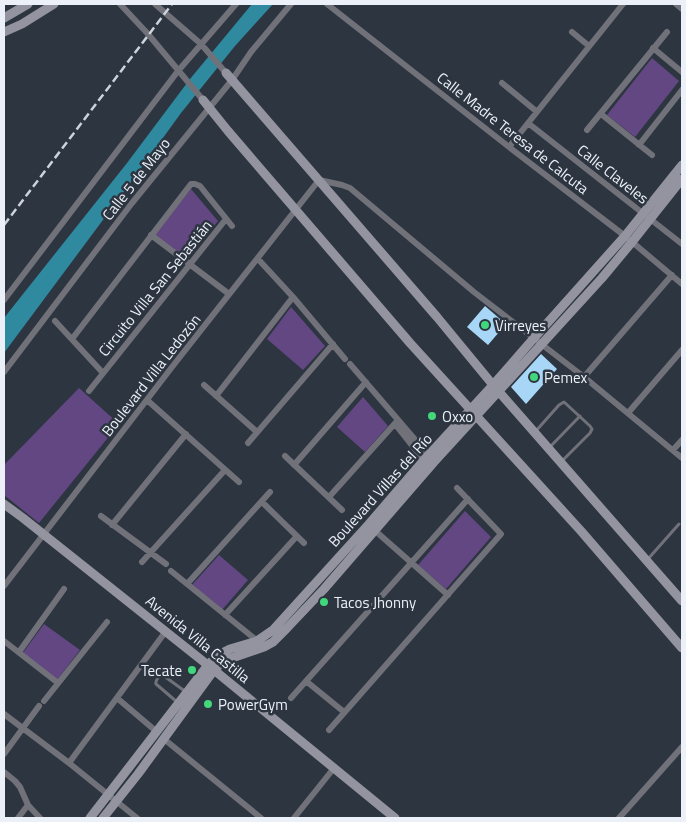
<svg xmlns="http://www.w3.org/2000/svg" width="686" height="822" viewBox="0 0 686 822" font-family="'Titillium Web',sans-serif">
  <rect width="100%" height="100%" fill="#2d3540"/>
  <path fill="#624783" d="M652 58 679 81 635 137 607 115Z
    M191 189 218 221 187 259 155 235Z
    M291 307 325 346 303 370 267 339Z
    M79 388 119 424 39 523 4 495V465Z
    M363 397 388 426 365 452 337 427Z
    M465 511 491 537 446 589 418 565Z
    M219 555 248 580 222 610 191 586Z
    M44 624 80 650 57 680 22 654Z"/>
  <path fill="#2f899f" d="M252 4H273L235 46 181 113 126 189 4 353V318L127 163 190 79Z"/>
  <path fill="#a7d6f7" d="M485 306 506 324 488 345 467 327Z
    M541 354 557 369 526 404 511 387Z"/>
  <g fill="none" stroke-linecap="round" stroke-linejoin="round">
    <path stroke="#717279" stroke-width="3" d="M535 432 559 405 564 402 590 426 592 429 590 433 561 462
      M549 448 580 416
      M648 559 679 524
      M177 702 156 684C155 680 158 678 161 675L164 676 186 692"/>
    <path stroke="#717279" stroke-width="6" d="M120 4 148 34 203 100
      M155 4 201 44 226 73
      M327 4 509 147 625 236 682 284
      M676 4 682 9
      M572 32 589 46
      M653 48 682 72
      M502 83 536 111
      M601 114 652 155
      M528 123 682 244
      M587 130 667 32
      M639 145 682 90
      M509 147 623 4
      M151 235 229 294
      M258 259 293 297 345 359
      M4 300 178 71 236 4
      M55 321 103 373
      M72 339 191 184H195L200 186 232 226
      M350 364 430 457
      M4 372 132 203 232 80 251 52 291 4
      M584 377 672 275
      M204 385 257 432
      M89 391 226 219
      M216 396 293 297
      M147 400 239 482
      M628 413 682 350
      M395 424 425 462
      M248 443 333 344
      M673 450 682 440
      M285 456 342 510
      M294 465 366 382
      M329 497 398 420
      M262 502 304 543
      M101 516 166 564
      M112 525 186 434
      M372 528 448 595
      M142 562 225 470
      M171 571 260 643
      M187 584 270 492
      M4 586 172 367 319 180 342 185 350 188 474 292 584 377 682 458
      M225 615 297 536
      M4 641 58 683
      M19 652 64 589
      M306 681 344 712
      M117 698 157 732
      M291 698 468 499
      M44 701 107 622
      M4 714 69 763 137 818
      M329 730 501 534 457 488
      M164 739 261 818
      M4 754 39 706
      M69 763 166 631
      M4 772 15 781 20 787 28 805 40 818
      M18 818 28 805
      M294 818 334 768
      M619 818 682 747"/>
    <path stroke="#93949f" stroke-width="9" d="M4 18 28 4
      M4 32 22 24 54 4
      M226 73 437 317 493 385 682 601
      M203 100 228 131 410 343 581 531 682 648
      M4 504 23 518 214 670 395 818
      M90 818 208 665 218 655 230 649 257 641 273 630 369 524 424 460 493 385 534 338 625 236 682 165
      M103 818 138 774 214 670 223 662 232 658 264 647 273 642 287 628 324 589 434 462 602 278 632 242 682 179"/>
    <path stroke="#cdd2db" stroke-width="2.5" stroke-dasharray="8 4" stroke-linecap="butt" d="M4 225 172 4"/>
  </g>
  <g fill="#41d77c" stroke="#2d3540" stroke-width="2">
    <circle cx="485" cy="325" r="5"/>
    <circle cx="534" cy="377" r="5"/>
    <circle cx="432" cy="416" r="5"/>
    <circle cx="324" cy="602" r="5"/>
    <circle cx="192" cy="670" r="5"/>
    <circle cx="208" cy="704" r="5"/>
  </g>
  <g text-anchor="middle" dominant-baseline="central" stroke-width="5" stroke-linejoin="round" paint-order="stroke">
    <g font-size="15" fill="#ecf1f9" stroke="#2d3540">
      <text transform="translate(513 133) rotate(38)">Calle Madre Teresa de Calcuta</text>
      <text transform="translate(613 174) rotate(38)">Calle Claveles</text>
      <text transform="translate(136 179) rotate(-52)">Calle 5 de Mayo</text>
      <text transform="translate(155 288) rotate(-51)">Circuito Villa San Sebastián</text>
      <text transform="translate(151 375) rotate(-52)">Boulevard Villa Ledozón</text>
      <text transform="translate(380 490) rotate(-48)">Boulevard Villas del Río</text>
      <text transform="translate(198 639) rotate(39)">Avenida Villa Castilla</text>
    </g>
    <g font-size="15" fill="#ecf1f9" stroke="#2d3540" text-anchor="start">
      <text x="495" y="325">Virreyes</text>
      <text x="544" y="377">Pemex</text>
      <text x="442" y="416">Oxxo</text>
      <text x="334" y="602">Tacos Jhonny</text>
      <text x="182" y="670" text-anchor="end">Tecate</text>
      <text x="218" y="704">PowerGym</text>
    </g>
  </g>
  <rect width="686" height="822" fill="none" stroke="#ecf1f9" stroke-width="10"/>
</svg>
